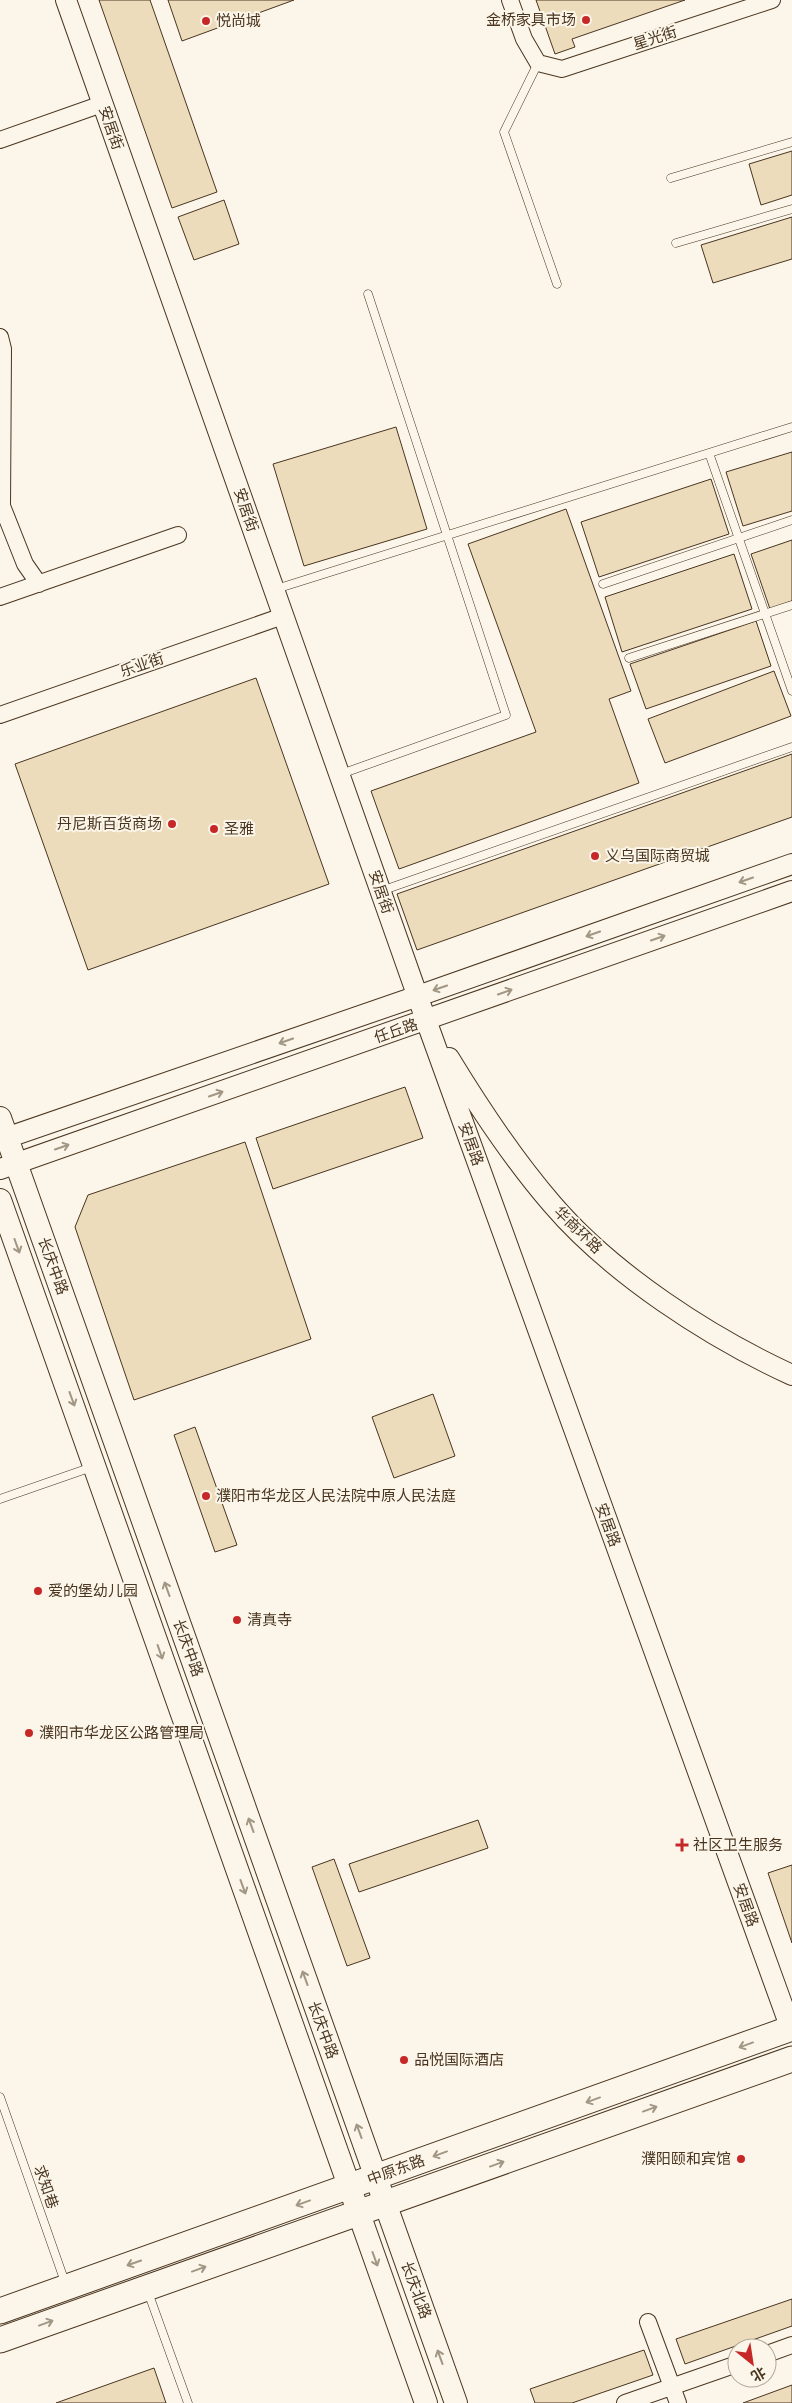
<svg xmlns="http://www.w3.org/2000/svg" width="792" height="2403" viewBox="0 0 792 2403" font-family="'Varela Round','Noto Sans SC',sans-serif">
  <rect width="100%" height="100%" fill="#fbf6e9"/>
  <path fill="#ecdcbc" stroke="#4a3520" d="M99 0H150L217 192 172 208Z
    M168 0H294L182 41Z
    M536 0H685L572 39 575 47 555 54Z
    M792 151V195L761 205 749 164Z
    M224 200 239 244 194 260 178 217Z
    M792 217V259L713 283 701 245Z
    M396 427 427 529 304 566 273 464Z
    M792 452V511L743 526 726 472Z
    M711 479 729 534 599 577 581 522Z
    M566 509 631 691 609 699 639 783 399 869 371 791 536 732 468 544Z
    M792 540V601L770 609 751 554Z
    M734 554 752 609 622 652 605 597Z
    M756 621 771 666 646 709 630 664Z
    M774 671 791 716 665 763 648 719Z
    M256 678 329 884 88 970 15 764Z
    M792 754V817L417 950 397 894Z
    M405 1087 423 1138 273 1189 256 1138Z
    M245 1142 311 1339 134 1400 75 1227 88 1195Z
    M433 1394 455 1456 394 1478 372 1417Z
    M195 1427 237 1545 215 1552 174 1435Z
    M478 1820 488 1848 359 1892 349 1864Z
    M334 1859 370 1958 347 1966 312 1867Z
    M792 1865V1943L768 1873Z
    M792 2299V2326L685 2364 676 2339Z
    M644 2350 653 2375 572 2403H535L530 2389Z
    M154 2368 166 2403H56Z
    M792 2385V2403H743Z"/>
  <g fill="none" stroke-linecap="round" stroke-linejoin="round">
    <g stroke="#4a3520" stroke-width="9">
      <path id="service" d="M538 63 504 132 557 284
        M671 178 792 142
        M676 243 792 209
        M709 453 792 691
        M603 584 792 520
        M276 589 792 427
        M629 658 792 605
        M341 774 506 715 368 294
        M381 891 792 747
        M0 1499 92 1467
        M0 2097 66 2285
        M148 2292 188 2403"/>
    </g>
    <g stroke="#4a3520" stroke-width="18">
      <path id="minor" d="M510 0 524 39 538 63 562 69 772 0
        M0 140 102 104
        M0 337 3 349 2 506 25 564 39 584
        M0 597 178 535
        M0 715 283 616
        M648 2322 678 2403
        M767 2354 792 2345
        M625 2403 737 2364"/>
    </g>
    <g stroke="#4a3520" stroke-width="22">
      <path id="tertiary" d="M66 0 426 1020 791 2029
        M449 1058C480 1109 513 1159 552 1204 612 1274 709 1337 792 1375
        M0 1140 418 996 792 864
        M0 1169 792 891"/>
    </g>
    <g stroke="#4a3520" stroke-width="24">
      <path id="secondary" d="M0 1118 456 2403
        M0 1200 426 2403"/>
    </g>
    <g stroke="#4a3520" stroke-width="27">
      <path id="primary" d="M0 2311 792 2028
        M0 2340 792 2059"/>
    </g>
    <use href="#service" stroke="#fbf6e9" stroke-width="8"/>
    <use href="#minor" stroke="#fbf6e9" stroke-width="16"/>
    <use href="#tertiary" stroke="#fbf6e9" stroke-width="20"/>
    <use href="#secondary" stroke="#fbf6e9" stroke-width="22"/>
    <use href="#primary" stroke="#fbf6e9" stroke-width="25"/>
  </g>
  <defs><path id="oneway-shaft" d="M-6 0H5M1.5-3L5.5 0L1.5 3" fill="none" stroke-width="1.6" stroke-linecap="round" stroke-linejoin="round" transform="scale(1.25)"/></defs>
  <g stroke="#a29684">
    <use href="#oneway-shaft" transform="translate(746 880) rotate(161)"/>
    <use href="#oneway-shaft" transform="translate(593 934) rotate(161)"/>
    <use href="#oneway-shaft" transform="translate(658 938) rotate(-19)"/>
    <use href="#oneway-shaft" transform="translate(440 988) rotate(161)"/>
    <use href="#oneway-shaft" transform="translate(505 992) rotate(-19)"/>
    <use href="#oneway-shaft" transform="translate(286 1041) rotate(161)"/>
    <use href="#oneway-shaft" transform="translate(216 1094) rotate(-19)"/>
    <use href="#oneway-shaft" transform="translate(62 1147) rotate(-19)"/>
    <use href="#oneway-shaft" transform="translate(17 1246) rotate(70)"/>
    <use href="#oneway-shaft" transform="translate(72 1399) rotate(70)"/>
    <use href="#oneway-shaft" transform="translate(167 1589) rotate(-110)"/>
    <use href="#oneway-shaft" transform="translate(160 1652) rotate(71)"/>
    <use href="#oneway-shaft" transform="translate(251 1825) rotate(-110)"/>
    <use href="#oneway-shaft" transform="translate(243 1887) rotate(70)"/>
    <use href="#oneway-shaft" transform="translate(305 1978) rotate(-110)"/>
    <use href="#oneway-shaft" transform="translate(746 2045) rotate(160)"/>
    <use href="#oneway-shaft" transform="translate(593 2100) rotate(160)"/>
    <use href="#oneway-shaft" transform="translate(650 2109) rotate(-20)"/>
    <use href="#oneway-shaft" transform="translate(359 2131) rotate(-110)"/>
    <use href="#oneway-shaft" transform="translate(440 2154) rotate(160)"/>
    <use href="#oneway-shaft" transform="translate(497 2164) rotate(-20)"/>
    <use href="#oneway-shaft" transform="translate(303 2203) rotate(160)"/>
    <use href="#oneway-shaft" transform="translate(375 2259) rotate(70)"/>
    <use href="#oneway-shaft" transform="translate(134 2263) rotate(161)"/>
    <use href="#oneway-shaft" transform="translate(199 2269) rotate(-20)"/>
    <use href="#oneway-shaft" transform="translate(46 2323) rotate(-20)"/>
    <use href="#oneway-shaft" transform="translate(440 2357) rotate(-110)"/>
  </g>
  <g fill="#c62828" stroke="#fbf6e9" stroke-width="2">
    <circle cx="586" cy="20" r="5"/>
    <circle cx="206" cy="21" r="5"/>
    <circle cx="172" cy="824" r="5"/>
    <circle cx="214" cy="829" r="5"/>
    <circle cx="595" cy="856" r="5"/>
    <circle cx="206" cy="1496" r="5"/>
    <circle cx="38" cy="1591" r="5"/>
    <circle cx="237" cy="1620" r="5"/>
    <circle cx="29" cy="1733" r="5"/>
    <path d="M679.5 1837.5h5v5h5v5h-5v5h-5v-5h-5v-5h5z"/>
    <circle cx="404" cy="2060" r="5"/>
    <circle cx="741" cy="2159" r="5"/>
  </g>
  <g text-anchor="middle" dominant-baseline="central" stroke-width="4" stroke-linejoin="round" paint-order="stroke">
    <g font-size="15" fill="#4a3520" stroke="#fbf6e9" text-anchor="start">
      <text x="576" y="20" text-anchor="end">金桥家具市场</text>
      <text x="216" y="21">悦尚城</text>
      <text x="162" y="824" text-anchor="end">丹尼斯百货商场</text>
      <text x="224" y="829">圣雅</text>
      <text x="605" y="856">义乌国际商贸城</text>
      <text x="216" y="1496">濮阳市华龙区人民法院中原人民法庭</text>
      <text x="48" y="1591">爱的堡幼儿园</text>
      <text x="247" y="1620">清真寺</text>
      <text x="39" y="1733">濮阳市华龙区公路管理局</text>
      <text x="693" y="1845">社区卫生服务</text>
      <text x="414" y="2060">品悦国际酒店</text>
      <text x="731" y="2159" text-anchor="end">濮阳颐和宾馆</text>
    </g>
    <g font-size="15" fill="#4a3520" stroke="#fbf6e9">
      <text transform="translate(655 38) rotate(-18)">星光街</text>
      <text transform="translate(111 128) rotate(71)">安居街</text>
      <text transform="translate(246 510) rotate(71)">安居街</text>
      <text transform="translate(142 665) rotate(-19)">乐业街</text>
      <text transform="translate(381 892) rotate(71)">安居街</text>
      <text transform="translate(396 1031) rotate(-19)">任丘路</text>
      <text transform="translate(471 1144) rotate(70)">安居路</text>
      <text transform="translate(578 1230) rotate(44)">华商环路</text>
      <text transform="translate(53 1266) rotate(70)">长庆中路</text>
      <text transform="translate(608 1525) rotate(70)">安居路</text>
      <text transform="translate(188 1648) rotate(70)">长庆中路</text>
      <text transform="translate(746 1905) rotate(70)">安居路</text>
      <text transform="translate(323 2030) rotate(70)">长庆中路</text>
      <text transform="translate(396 2170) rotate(-20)">中原东路</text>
      <text transform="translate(46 2187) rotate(71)">求知巷</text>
      <text transform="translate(416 2290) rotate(70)">长庆北路</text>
    </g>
  </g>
  <g transform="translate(752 2363) rotate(150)"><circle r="24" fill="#fbf6e9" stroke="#b4a999"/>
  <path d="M0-4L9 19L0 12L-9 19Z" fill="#c62828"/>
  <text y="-8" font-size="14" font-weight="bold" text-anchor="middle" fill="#4a3520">北</text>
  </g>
</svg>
